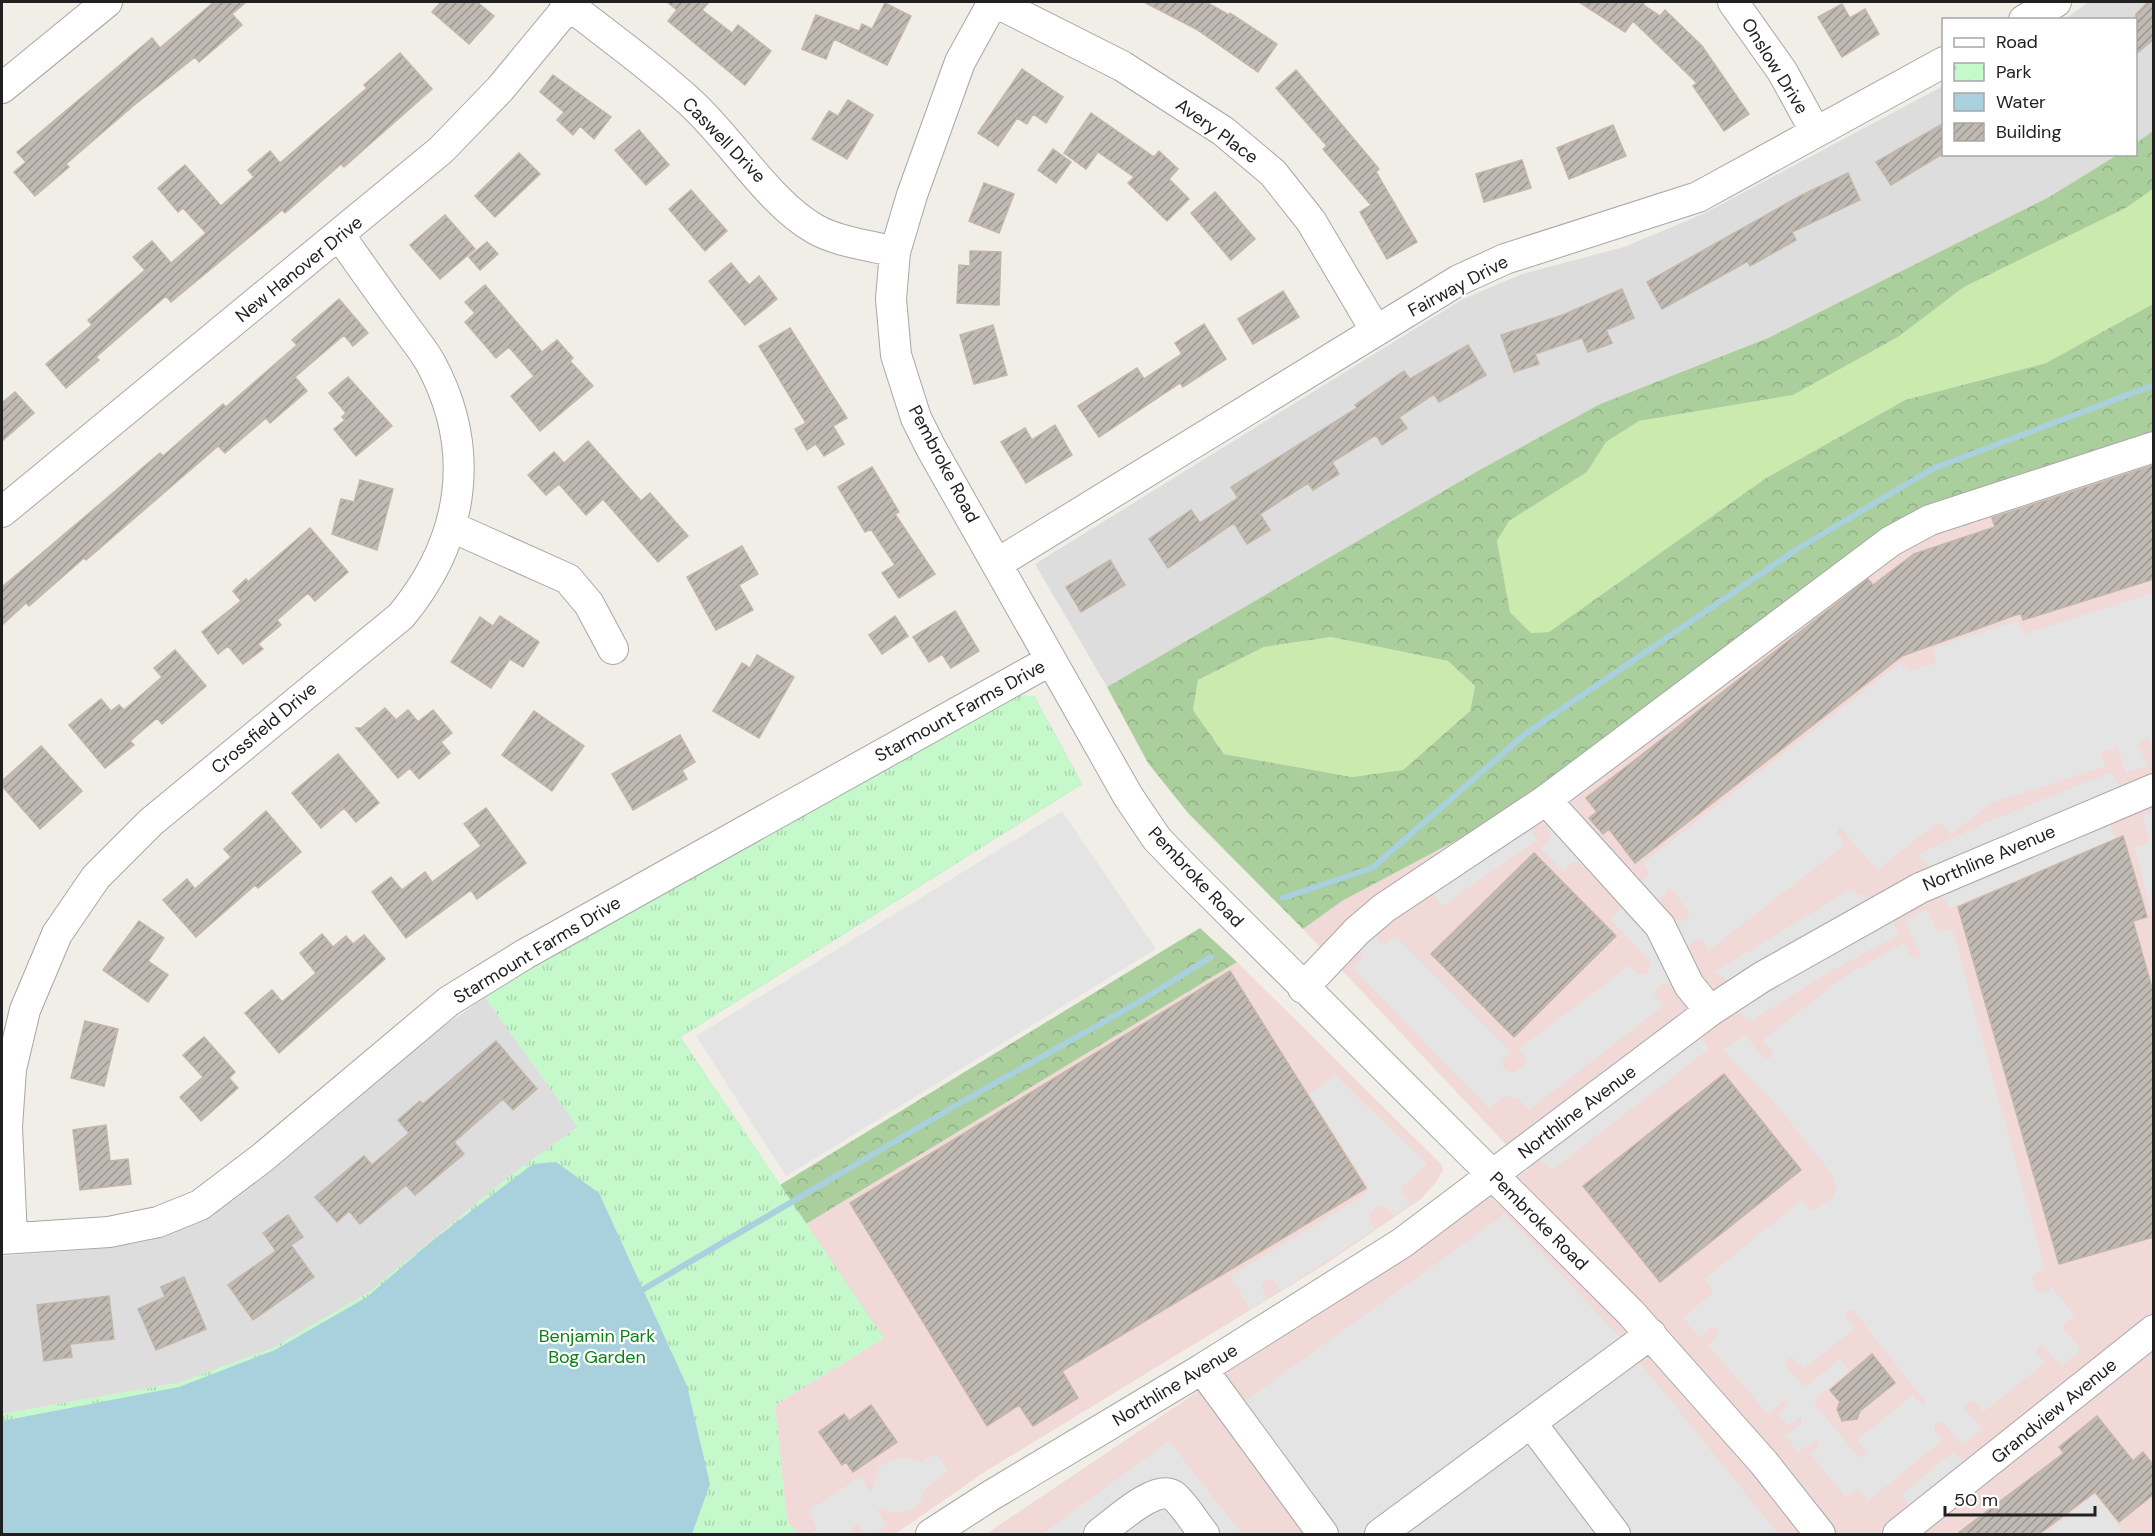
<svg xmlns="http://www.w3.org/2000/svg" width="2155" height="1536" viewBox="0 0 2155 1536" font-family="'DM Sans',sans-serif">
  <defs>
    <pattern id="forest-crowns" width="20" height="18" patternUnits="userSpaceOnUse" patternTransform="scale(1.5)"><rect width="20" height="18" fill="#aacf9c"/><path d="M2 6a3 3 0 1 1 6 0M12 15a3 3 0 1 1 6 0" fill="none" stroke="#92b186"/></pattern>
    <pattern id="park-tufts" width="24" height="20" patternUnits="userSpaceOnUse" patternTransform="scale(1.5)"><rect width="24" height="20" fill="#c5f9cb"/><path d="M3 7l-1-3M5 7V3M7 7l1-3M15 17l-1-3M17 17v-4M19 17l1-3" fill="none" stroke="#a9d5ae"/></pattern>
    <pattern id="building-hatch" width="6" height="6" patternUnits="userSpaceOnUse" patternTransform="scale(1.5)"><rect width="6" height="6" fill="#c1bab3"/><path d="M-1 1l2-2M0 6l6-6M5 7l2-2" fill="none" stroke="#9c9791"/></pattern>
  </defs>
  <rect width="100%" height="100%" fill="#f1eee7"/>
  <path fill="#dedddd" d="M2088 2H2153V131L2136 143V20H2064Z
    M1943 86 1944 154 2117 155 2049 197 1768 338 1600 404 1483 468 1107 687 1035 564 1463 299 1522 274 1624 247 1703 214Z
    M485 997 578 1127 511 1175 368 1293 271 1349 178 1383 2 1414V1256L108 1248 148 1241 193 1225 233 1201 268 1174 440 1029Z"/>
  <path fill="#f1d9d7" d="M2153 435V1534H986L1529 1169 1303 929 1342 901 1487 824 1919 508Z
    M1237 962 1441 1164 1443 1170 1436 1182 1421 1199 1324 1265 986 1471 895 1534H797L787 1520 775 1405 884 1338 806 1224Z"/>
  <path fill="#caeaae" d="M2153 189V304L2046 363 1905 400 1766 478 1549 632 1531 633 1510 612 1497 541 1509 521 1587 472 1606 442 1639 421 1793 395 1898 337 1964 287 2126 208Z
    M1331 637 1448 661 1475 686 1470 711 1403 770 1352 777 1224 754 1193 710 1198 680 1264 647Z"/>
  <path fill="url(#forest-crowns)" fill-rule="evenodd" d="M2153 131V189L2126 208 1964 287 1898 337 1793 395 1639 421 1606 442 1587 472 1509 521 1497 541 1510 612 1531 633 1549 632 1766 478 1905 400 2046 363 2153 304V434L1919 508 1487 824 1342 901 1303 929 1188 813 1148 763 1107 687 1483 468 1600 404 1768 338 2049 197 2117 155 2136 154V143ZM1331 637 1448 661 1475 686 1470 711 1403 770 1352 777 1224 754 1193 710 1198 680 1264 647Z
    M1034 696 1082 784 680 1037 780 1185 1200 928 1237 962 806 1224 884 1338 749 1294 485 997Z"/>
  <path fill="url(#park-tufts)" d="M1018 695 1034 696 1082 784 680 1037 884 1338 775 1405 787 1520 797 1534H2V1414L178 1383 271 1349 368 1293 511 1175 578 1127 485 997 558 950Z"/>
  <path fill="#e4e4e4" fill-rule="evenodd" d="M2153 593V748L2148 738 2137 744 2148 765 2126 773 2118 748 2103 750 2101 753 2106 766 1991 803 1950 835 1941 824 1937 823 1877 870 1840 827 1836 834 1845 845 1708 951 1702 939 1691 941 1686 953 1681 998 1671 984H1662L1656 988 1654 995 1663 1006 1529 1110 1519 1099 1511 1096 1501 1098 1489 1109 1353 968 1363 958V953L1359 951 1376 931 1378 941 1384 946 1395 936 1511 1052 1502 1061 1503 1068 1512 1073 1526 1065 1527 1060 1519 1049 1630 965 1638 974 1644 975 1649 970 1650 961 1611 920 1622 907 1580 863 1573 862 1564 871 1540 848 1550 839 1551 832 1540 821 1569 798 1632 883 1644 880 1650 873 1643 863 1900 663 1910 671 1934 664 1936 659 1932 648 2017 621 2024 634ZM1668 889 1672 890 1690 912 1686 921 1669 920 1660 899Z
    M2112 772 2119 787 1926 868 1927 864 1917 855 1992 820Z
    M1518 809 1537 840 1442 906 1421 873Z
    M1062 811 1156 949 786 1176 696 1036Z
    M2153 812H2154L2153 919 2134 847 2147 843 2149 840 2142 816Z
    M2110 823 2116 838 1950 908 1941 895Z
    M1849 890 1868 898 1726 982 1725 978 1713 973Z
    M1927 909 1936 929 1942 932 1952 928 2045 1270 2035 1273 2032 1277 2035 1290 2045 1293 2052 1287 2075 1316 2064 1324V1329L2081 1350 2061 1366 2044 1346 2040 1344 2036 1352 2045 1363 1983 1412 1973 1400 1965 1404 1964 1408 1983 1429 1962 1445 1943 1422H1939L1935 1425V1431L1943 1440 1869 1500 1859 1489 1845 1497 1810 1453 1820 1444 1818 1439 1798 1452 1785 1435 1801 1424V1417L1787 1425 1778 1414 1789 1404 1787 1399 1768 1414 1708 1345 1719 1335 1717 1328 1712 1327 1700 1338 1683 1318 1711 1294 1712 1289 1704 1279 1802 1200 1811 1211 1815 1210 1833 1197 1836 1190 1833 1175 1770 1097 1723 1050 1745 1035 1764 1058 1769 1059 1772 1055V1051L1763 1040 1845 976 1904 943 1911 957H1918L1920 953 1904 920ZM1848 1309 1853 1310 1927 1404 1922 1405 1913 1395 1857 1440 1866 1451 1862 1458 1858 1456 1815 1405 1816 1398 1849 1371 1840 1359 1805 1387 1785 1365 1789 1358H1793L1804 1369 1855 1328 1844 1316Z
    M1893 920 1899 935 1838 967 1749 1022 1737 1011Z
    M1700 1036 1709 1049 1551 1171 1544 1162 1539 1160Z
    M1335 1075 1427 1164 1403 1186 1402 1191 1410 1204 1394 1216 1386 1207H1377L1370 1212 1369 1219 1375 1229 1280 1291 1273 1279 1265 1280 1261 1287 1267 1299 1250 1309 1230 1276 1366 1194 1369 1188 1309 1094Z
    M1505 1214 1622 1340 1778 1534H1339L1242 1403Z
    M1169 1441 1242 1534H1042Z
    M1953 1452 1966 1465 1909 1510 1910 1505 1901 1495Z
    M936 1453 948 1471 925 1489 920 1502 912 1509 904 1512 892 1513 881 1508 877 1510 887 1526 874 1534H864L857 1524 853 1527 854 1534H809L817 1529 809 1511 860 1477 870 1492 875 1485 879 1467 889 1461 901 1457 922 1462Z
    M2095 1495 2122 1530 2117 1534H2045Z"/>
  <path fill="#a8d0dd" d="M556 1162 599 1193 687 1386 710 1484 692 1534H2V1421L179 1387 275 1350 367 1297 432 1241 533 1164Z"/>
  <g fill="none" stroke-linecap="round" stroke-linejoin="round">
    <path stroke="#a8d0dd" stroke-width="6" d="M1283 898 1372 868 1525 734 1799 548 1932 469 2154 385
      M637 1293 960 1103 1137 1003 1211 957"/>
  </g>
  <path fill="url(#building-hatch)" stroke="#c2b5a9" stroke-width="1.5" d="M214 2H246L232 14 242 25 199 62 195 57 133 106 66 164 69 167 35 196 14 172 26 162 17 152 152 38 160 48Z
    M441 2H477L494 16 469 44 432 12Z
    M667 2H709L702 10 732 33 738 25 771 51 745 85 668 21 677 10Z
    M1144 2H1206L1229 15 1230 13 1277 44 1258 72 1196 29Z
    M1579 2H1645L1643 5 1660 16 1665 10 1702 46 1749 114 1724 131 1693 86 1697 83 1633 21 1625 32Z
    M2148 2H2154V39L2136 54V14Z
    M885 3 911 16 887 65 834 39 826 59 802 49 816 15 859 31 862 24 872 29Z
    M1842 4 1850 18 1865 9 1879 34 1842 57 1818 17Z
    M400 53 432 89 344 167 341 164 285 213 282 210 171 302 166 296 96 357 99 360 66 388 46 364 92 325 88 320 145 270 133 257 152 241 171 263 206 233 183 208 178 212 158 188 185 165 221 206 254 177 248 170 270 151 280 163 367 88 364 85Z
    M1022 69 1063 97 1046 123 1033 114 1027 124 1017 118 998 146 978 133Z
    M1296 70 1379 169 1376 172 1417 242 1387 259 1360 212 1371 205 1323 149 1327 146 1276 88Z
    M553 75 611 117 594 139 580 126 573 135 557 120 564 112 540 92Z
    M848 100 873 115 847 159 812 139 829 111 838 116Z
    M1091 113 1154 157 1159 151 1178 169 1169 179 1189 199 1167 221 1128 183 1134 177 1098 152 1086 169 1064 153Z
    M1944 123V153L1891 185 1876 162Z
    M1613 125 1626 156 1569 179 1557 148Z
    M639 130 669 165 646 185 615 150Z
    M1053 149 1071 162 1056 183 1038 170Z
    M519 153 540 174 495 217 475 196Z
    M1522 160 1531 188 1484 202 1476 174Z
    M1848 173 1860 200 1792 232 1796 240 1750 266 1748 261 1662 309 1647 282 1800 196Z
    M984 183 1014 194 999 233 969 221Z
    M691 190 727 231 705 251 669 209Z
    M1215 192 1255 239 1231 260 1191 213Z
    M445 215 475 249 440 279 410 245Z
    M487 242 498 254 480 270 469 257Z
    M970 251 1001 252 999 305 957 303 959 265 970 266Z
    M731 263 749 285 759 276 777 299 745 325 709 281Z
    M485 285 542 352 557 340 573 358 570 361 593 386 540 431 511 396 534 376 509 347 496 358 465 322 475 313 465 302Z
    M1622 289 1634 318 1606 330 1612 343 1588 352 1582 338 1535 354 1539 364 1514 372 1501 335 1563 315Z
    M1283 291 1299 317 1253 344 1238 319Z
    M339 299 368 333 353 346 344 335 295 377 307 391 270 423 266 418 225 453 218 446 86 560 84 558 29 606 26 603 2 625V587L160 453 163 456 223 404 226 407 297 345 292 340Z
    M1204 324 1226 359 1183 387 1180 383 1099 437 1078 406 1137 368 1144 379 1182 354 1175 343Z
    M993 325 1007 375 974 384 960 335Z
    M790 328 847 418 833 426 844 444 824 456 816 444 807 450 795 429 806 423 759 346Z
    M1468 345 1486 375 1439 402 1434 394 1399 417 1407 428 1382 445 1376 435 1332 462 1339 474 1313 490 1308 483 1260 514 1270 530 1247 544 1234 523 1168 568 1149 539 1191 510 1200 523 1238 498 1231 487 1357 408 1355 405 1404 371 1410 379Z
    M348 377 392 426 356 456 334 429 345 420 342 417 346 413 329 393Z
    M15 392 34 413 2 441V403Z
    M1055 425 1072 455 1026 483 1001 442 1025 428 1032 440Z
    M588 441 641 501 650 493 688 536 658 562 603 499 586 515 559 484 546 495 528 475 554 452 564 463Z
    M2154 465V579L2023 620 2021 613 1902 656 1635 863 1609 829 1603 834 1589 818 1597 812 1586 798 1868 579 1873 585 1914 554 1995 527 1992 518Z
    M872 467 899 512 895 514 935 574 899 598 882 573 895 565 871 529 865 532 838 487Z
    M360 480 393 489 377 550 332 534 341 499 354 502Z
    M310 528 348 572 315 601 308 593 277 620 281 625 258 644 263 649 243 664 228 646 218 654 202 632 241 601 233 591 246 579 248 582Z
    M742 546 758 574 739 585 753 610 716 630 687 577Z
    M1110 560 1125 585 1081 612 1066 587Z
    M955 611 979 651 951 668 942 654 929 662 913 637Z
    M500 616 539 642 523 667 510 659 491 688 451 662 480 617 493 626Z
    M895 616 908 636 882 654 869 635Z
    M175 650 206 686 162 724 157 718 130 741 134 745 105 768 69 725 101 699 111 711 119 705 124 710 162 677 154 668Z
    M757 655 794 677 759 738 713 711 742 663 750 668Z
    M385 708 396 720 408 710 418 722 433 710 452 733 441 742 450 753 419 779 410 768 398 778 356 728H361Z
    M534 711 584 746 552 791 502 755Z
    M680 735 695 762 682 770 687 779 633 810 612 774Z
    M41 746 82 791 40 829 2 786V781Z
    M338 754 379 803 356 822 344 808 321 828 292 793Z
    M486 808 526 863 477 899 471 890 406 938 372 892 391 877 402 890 425 872 432 882 481 846 464 824Z
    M266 811 301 852 258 888 255 885 196 937 163 900 187 879 195 889 231 857 224 849Z
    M2123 836 2147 917 2133 921 2154 995V1237L2059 1264 1958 907Z
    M1534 853 1616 936 1514 1037 1431 954Z
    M139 921 164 938 148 961 168 975 148 1002 103 970Z
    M322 934 333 947 346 936 353 944 364 935 385 959 279 1053 245 1013 272 990 282 1002 316 973 300 953Z
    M1230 971 1366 1188 1062 1371 1078 1398 1033 1426 1019 1405 987 1426 850 1203Z
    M85 1021 118 1029 104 1086 71 1078Z
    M204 1037 235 1072 229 1078 238 1088 201 1121 180 1097 203 1077 183 1055Z
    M496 1041 537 1089 513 1110 503 1099 454 1142 464 1154 415 1195 406 1185 360 1224 349 1211 337 1222 315 1197 364 1156 372 1165 409 1133 398 1120 420 1101 423 1104Z
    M1724 1074 1801 1170 1660 1282 1583 1186Z
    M106 1125 110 1161 128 1159 131 1184 80 1190 73 1130Z
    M288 1215 303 1237 291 1245 314 1277 253 1320 228 1285 276 1251 263 1233Z
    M184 1277 206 1329 156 1350 138 1309 165 1297 161 1287Z
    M109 1296 114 1339 70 1344 72 1357 44 1361 37 1305Z
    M1872 1354 1895 1383 1860 1411 1857 1419 1842 1421 1837 1409 1840 1402 1830 1390Z
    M871 1405 897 1442 853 1472 846 1462 842 1465 819 1432 844 1414 849 1421Z
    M2097 1416 2133 1461 2143 1452 2154 1466V1494L2119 1522 2095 1492 2039 1534H1957L2064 1453 2059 1447Z"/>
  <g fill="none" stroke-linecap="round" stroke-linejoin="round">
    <g stroke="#a7a7a7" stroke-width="32">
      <path id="minor" d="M565 2C607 35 651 66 690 102 731 139 769 203 815 229 838 242 869 245 895 252
        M993 2 960 62 912 195 895 252 891 299 896 355 916 418 931 448 1128 796 1157 839 1185 868 1631 1313 1764 1463 1820 1534
        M995 2 1122 66 1223 131 1273 173 1311 221 1376 331
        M1733 2 1782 71 1815 131
        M2024 20 2056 2
        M2 88 107 2
        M2 512 441 150 500 89 572 2
        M452 527 568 579 589 604 613 649
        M998 563 1459 280 1505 259 1698 197 1944 62
        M1546 800 1660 926 1689 985 1710 1011
        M1303 988 1357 931 1384 908 1546 800 1891 541 1930 520 2154 447
        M12 1238 7 1127 11 1069 25 1010 57 934 96 877 151 822 401 616C464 540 478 450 430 362 422 348 410 334 401 321 380 293 360 264 340 236
        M2 1239 109 1232 158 1222 200 1205 262 1158 449 1001 525 954 1051 660
        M1202 1369 1323 1534
        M1531 1423 1615 1534
        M931 1534 990 1496 1202 1369 1402 1243 1710 1011 1762 977 1920 888 2154 789
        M1099 1534C1114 1523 1158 1481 1175 1497 1186 1507 1195 1523 1204 1534
        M1380 1534 1651 1334
        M1898 1534 2154 1330"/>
    </g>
    <use href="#minor" stroke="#fff" stroke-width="30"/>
  </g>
  <g text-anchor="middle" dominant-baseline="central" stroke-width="4.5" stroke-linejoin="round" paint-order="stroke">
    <g font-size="18" fill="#202020" stroke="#fff">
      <text transform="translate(1775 66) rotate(58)">Onslow Drive</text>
      <text transform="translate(1217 131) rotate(36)">Avery Place</text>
      <text transform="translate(724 140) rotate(46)">Caswell Drive</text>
      <text transform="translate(299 269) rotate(-39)">New Hanover Drive</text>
      <text transform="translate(1458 286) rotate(-28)">Fairway Drive</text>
      <text transform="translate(944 464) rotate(62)">Pembroke Road</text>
      <text transform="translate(960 711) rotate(-29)">Starmount Farms Drive</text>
      <text transform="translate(264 728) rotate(-40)">Crossfield Drive</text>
      <text transform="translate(1989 858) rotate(-23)">Northline Avenue</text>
      <text transform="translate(1196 877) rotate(47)">Pembroke Road</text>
      <text transform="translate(537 950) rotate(-31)">Starmount Farms Drive</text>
      <text transform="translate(1577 1112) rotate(-37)">Northline Avenue</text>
      <text transform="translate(1539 1221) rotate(45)">Pembroke Road</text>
      <text transform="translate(1175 1385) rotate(-31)">Northline Avenue</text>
      <text transform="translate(2054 1411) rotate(-39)">Grandview Avenue</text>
    </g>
    <g font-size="18" fill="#0d801a" stroke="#fff">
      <text x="597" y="1336">Benjamin Park<tspan x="597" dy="21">Bog Garden</tspan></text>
    </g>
  </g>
  <rect width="2155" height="1536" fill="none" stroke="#202020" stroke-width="6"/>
  <rect x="1942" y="18" width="195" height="138" fill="#ffffff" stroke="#a6a6a6" stroke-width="1.5"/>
  <rect x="1954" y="38" width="30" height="9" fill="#ffffff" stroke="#a6a6a6" stroke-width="1.5"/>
  <text x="1996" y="48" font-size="18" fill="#202020">Road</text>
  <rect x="1954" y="63" width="30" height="18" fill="url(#park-tufts)" stroke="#a6a6a6" stroke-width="1.5"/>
  <text x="1996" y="78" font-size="18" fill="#202020">Park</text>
  <rect x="1954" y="93" width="30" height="18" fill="#a8d0dd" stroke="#a6a6a6" stroke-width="1.5"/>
  <text x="1996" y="108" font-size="18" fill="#202020">Water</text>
  <rect x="1954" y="123" width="30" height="18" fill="url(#building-hatch)" stroke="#a6a6a6" stroke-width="1.5"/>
  <text x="1996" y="138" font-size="18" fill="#202020">Building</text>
  <path d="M1945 1506v9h150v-9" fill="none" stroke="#202020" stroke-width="3"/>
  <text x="1954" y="1506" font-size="18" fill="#202020" stroke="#ffffff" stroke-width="4.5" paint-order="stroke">50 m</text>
</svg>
